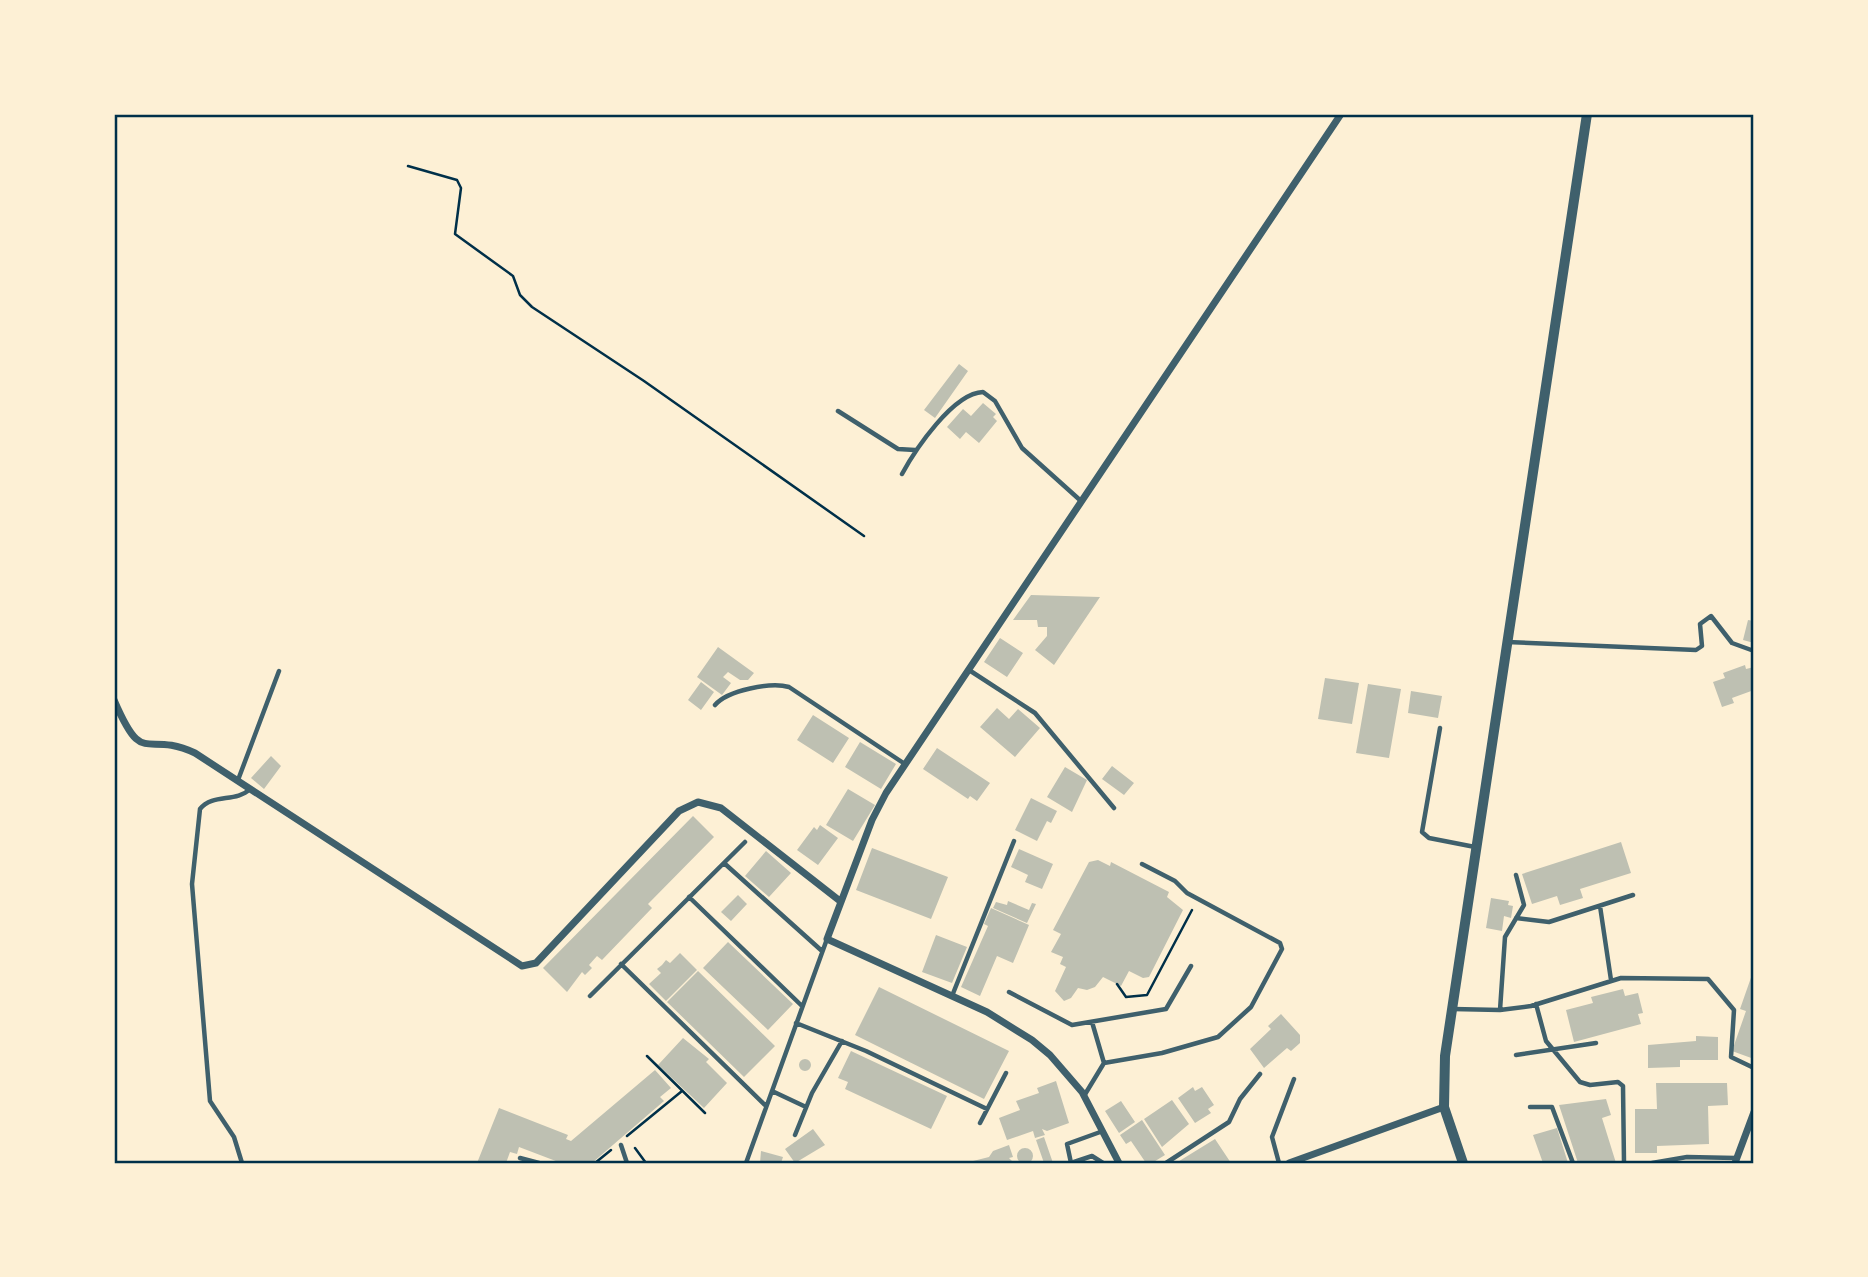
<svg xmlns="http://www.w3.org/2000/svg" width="1868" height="1277" viewBox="0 0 1868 1277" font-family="Figtree,sans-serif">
  <rect width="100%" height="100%" fill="#fdf0d5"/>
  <path fill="#bec0b2" d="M959 364 968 371 935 418 924 410Z
    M983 403 996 414 993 417 997 421 979 443 966 432 960 439 947 427 963 409 971 416Z
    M1031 595 1100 597 1054 665 1035 650 1047 636V627H1038L1037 620H1013Z
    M1748 620 1754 621V643L1743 640Z
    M1000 638 1023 653 1007 677 984 662Z
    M718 647 754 673 748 680H740L728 672 723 677 731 683 722 695 697 677Z
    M1745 665 1746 669 1754 667V690L1732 698 1734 703 1722 707 1713 682 1725 678 1723 673Z
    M1325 678 1359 683 1352 724 1318 719Z
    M701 682 714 692 701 710 688 700Z
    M1368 684 1401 689 1389 758 1356 753Z
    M1411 691 1442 696 1438 718 1408 713Z
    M997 708 1009 719 1018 709 1040 728 1015 757 980 727Z
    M813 715 849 738 833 763 797 740Z
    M860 742 896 764 881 789 845 767Z
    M937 748 990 783 977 801 970 796 968 799 923 769Z
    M271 756 281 766 264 789 251 778Z
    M1112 766 1134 783 1124 795 1102 779Z
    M1065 767 1087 780 1072 812 1047 797Z
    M848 789 875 805 853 841 826 825Z
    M1031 798 1057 811 1051 823 1047 821 1037 841 1015 830Z
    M693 816 714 837 648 904 652 908 602 960 597 956 589 965 592 968 585 975 582 972 567 992 543 968Z
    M820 825 838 838 818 865 797 850 814 827 817 830Z
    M1621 842 1631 873 1580 889 1583 898 1560 905 1557 896 1532 904 1522 874Z
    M872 848 948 877 931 919 856 890Z
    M1019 849 1053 864 1042 889 1025 882 1028 875 1011 867Z
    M766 851 791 873 769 897 745 876Z
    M1098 860 1110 866 1111 862 1169 892 1167 897 1183 910 1149 977 1143 978 1129 971 1121 986 1103 977 1095 987 1087 990 1078 988 1071 998 1064 1001 1055 991 1066 967 1060 964 1063 957 1051 952 1061 934 1053 930 1089 862Z
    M738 895 747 904 731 921 721 912Z
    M1491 898 1509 901 1508 905 1513 906 1511 918 1504 916 1502 931 1486 928Z
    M1008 901 1029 910 1032 903 1036 904 1027 923 993 908 996 902 1007 905Z
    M991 908 1029 925 1013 963 997 956 980 996 961 987 988 926 984 924Z
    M936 935 967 947 952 983 922 972Z
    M728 942 793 1004 768 1030 703 968Z
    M680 953 697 970 666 1001 649 984 661 973 657 969 662 965 666 960 670 963Z
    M1754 969V1059L1732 1051 1746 1011 1740 1009Z
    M698 971 775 1046 744 1077 667 1002Z
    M879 987 1009 1051 984 1099 855 1035Z
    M1623 989 1625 996 1638 993 1643 1013 1638 1014 1641 1024 1574 1042 1566 1010 1593 1003 1591 997Z
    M1281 1014 1300 1035V1043L1291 1051 1287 1048 1264 1068 1250 1049 1271 1029 1268 1026Z
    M1696 1036 1718 1037V1060H1680V1067L1648 1068V1045L1696 1041Z
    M683 1038 709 1059 706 1062 727 1083 704 1108 658 1065Z
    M851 1051 947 1096 931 1129 845 1089 848 1082 838 1078Z
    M799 1065a6 6 0 1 1 12 0a6 6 0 1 1-12 0Z
    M655 1070 671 1088 660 1097 664 1101 592 1163H561L519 1147 517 1154 510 1152 506 1163H477L499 1108 568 1135 566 1139 571 1141Z
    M1056 1081 1069 1123 1047 1131 1042 1129 1045 1135 1035 1138 1033 1131 1007 1140 999 1118 1020 1110 1016 1101 1039 1093 1037 1088Z
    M1656 1083H1727L1728 1105 1708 1106 1709 1144 1657 1146V1153H1635V1109H1657Z
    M1193 1087 1195 1091 1202 1087 1214 1105 1208 1109 1211 1113 1195 1123 1178 1098Z
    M1606 1099 1611 1115 1602 1118 1616 1163H1578L1559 1105Z
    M1172 1100 1189 1124 1162 1147 1144 1119Z
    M1121 1101 1135 1122 1119 1133 1105 1111Z
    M1142 1120 1165 1155 1152 1163H1146L1131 1141 1126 1144 1120 1135Z
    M1557 1128 1568 1163H1543L1533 1135Z
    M813 1129 825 1145 795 1163 785 1149Z
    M1044 1137 1053 1163H1044L1036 1140Z
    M1215 1139 1231 1163H1176Z
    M1009 1145 1013 1157 1009 1158 1014 1163H965L989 1157 993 1151Z
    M1017 1156a8 8 0 1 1 16 0a8 8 0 1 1-16 0Z
    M761 1151 783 1157 781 1163H760Z"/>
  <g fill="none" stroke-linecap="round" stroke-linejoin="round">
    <path stroke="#003049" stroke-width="2.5" d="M408 166 457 180 461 188 455 234 513 276 520 295 532 307 644 381 864 536
      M1117 984 1126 997 1147 995 1192 910
      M647 1056 705 1113
      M627 1136 682 1091
      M635 1148 646 1163
      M595 1163 611 1150"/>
    <path stroke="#3f606c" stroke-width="4.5" d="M838 411 898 449 915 450
      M902 474C915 450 953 393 983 392L995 401 1022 448 1081 501
      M1507 642 1696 650 1702 646 1700 624 1711 616 1732 643 1754 651
      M969 670 1035 713 1114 808
      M715 705C728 690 771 682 789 687L905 764
      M1440 728 1422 832 1429 838 1475 847
      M238 780 279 671
      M724 863 822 951
      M689 897 802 1006
      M1600 906 1611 980
      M1516 918 1549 922 1633 895
      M621 964 766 1106
      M1009 992 1072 1025 1166 1009 1191 966
      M590 996 745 842
      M952 996 1014 841
      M1536 1004 1546 1041 1580 1082 1590 1085 1618 1082 1623 1086 1624 1163
      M1453 1009 1500 1010 1531 1006 1621 978 1708 979 1734 1010 1731 1057 1754 1068
      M1500 1010 1505 937 1524 905 1516 875
      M796 1023 866 1051 987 1109
      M1516 1055 1596 1043
      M1104 1063 1162 1053 1218 1037 1251 1007 1282 949 1280 943 1187 893 1175 881 1142 864
      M772 1091 806 1107
      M1084 1096 1104 1063 1092 1022
      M1530 1107H1552L1573 1163
      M980 1123 1006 1073
      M795 1135 812 1093 842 1041
      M621 1145 627 1163
      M520 1158 539 1163
      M242 1163 234 1137 210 1101 192 884 200 809C213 793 236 803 250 789
      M746 1163 827 939
      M1071 1163 1067 1144 1103 1131
      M1071 1163 1092 1156 1103 1163
      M1166 1163 1229 1122 1240 1099 1260 1074
      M1279 1163 1272 1137 1294 1079
      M1652 1163 1687 1157 1736 1158"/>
    <path stroke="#3f606c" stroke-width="7" d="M114 700C144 770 144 729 195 753L522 966 536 963 679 811 698 802 721 808 840 901
      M1119 1163 1082 1092 1050 1055 1032 1040 987 1012 827 939 872 820 886 793 1341 114
      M1289 1163 1444 1107
      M1735 1163 1754 1112"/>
    <path stroke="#3f606c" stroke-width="10" d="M1463 1163 1444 1107 1445 1056 1587 114"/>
  </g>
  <rect width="1868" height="1277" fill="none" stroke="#fdf0d5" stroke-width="231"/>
  <rect x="116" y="116" width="1636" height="1046" fill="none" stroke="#003049" stroke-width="2.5"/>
</svg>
